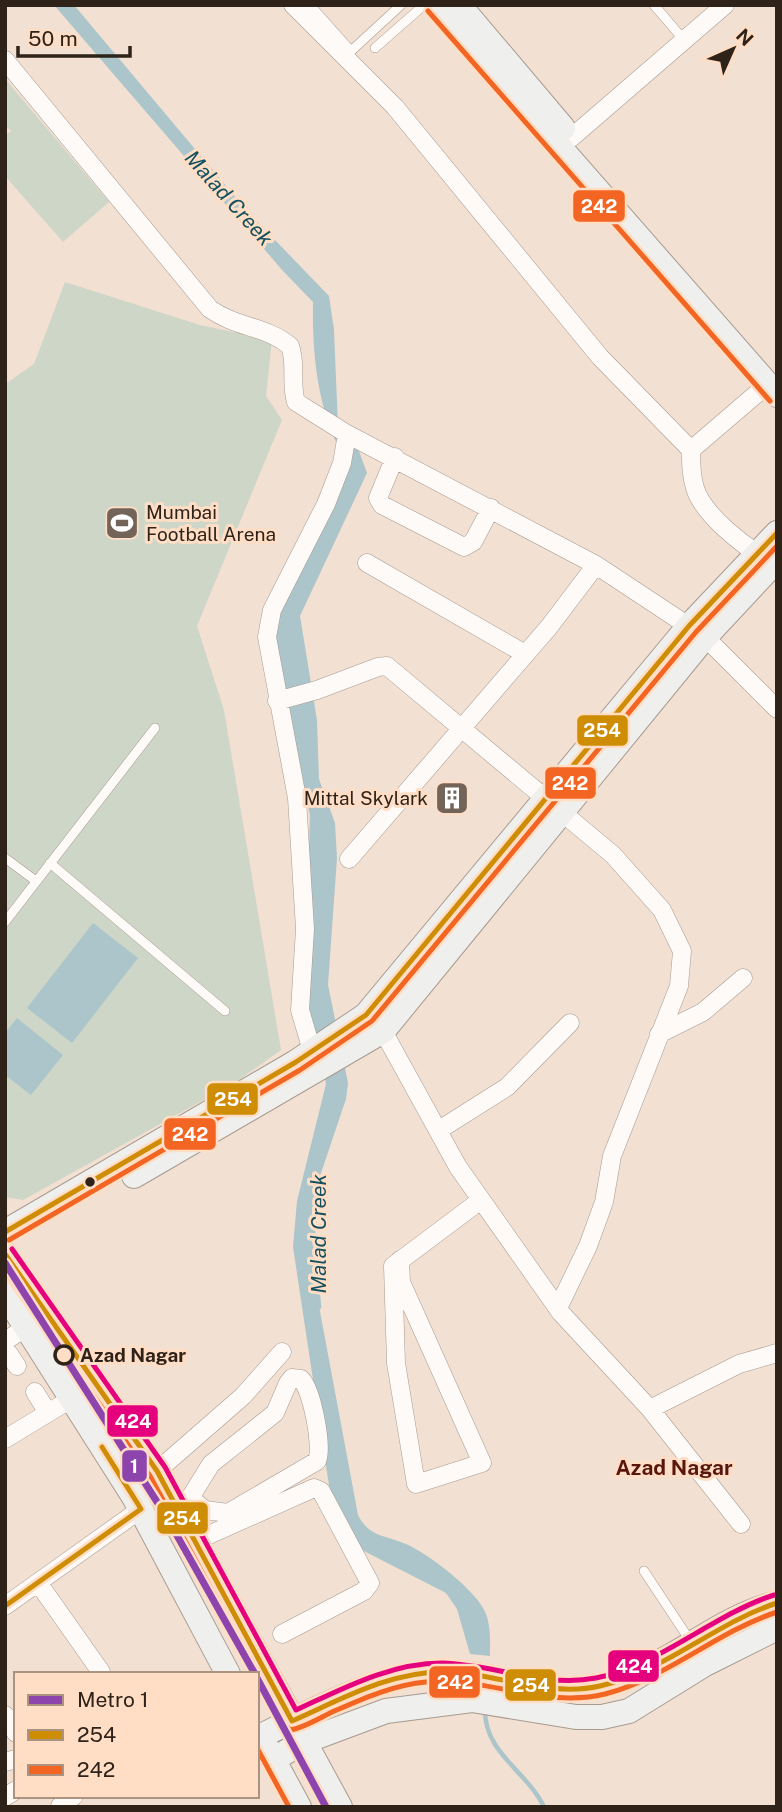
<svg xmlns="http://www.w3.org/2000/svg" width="782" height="1812" viewBox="0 0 782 1812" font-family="'Public Sans',sans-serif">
  <rect width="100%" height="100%" fill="#f2e0d2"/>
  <path fill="#ced6c8" d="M6 80 109 202 63 242 5 176V136L11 131 5 125Z
    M65 282 200 325 272 340 266 396 282 420 197 626 224 710 281 1050 236 1082 23 1200 5 1197V384L34 364Z"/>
  <path fill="#abc5ca" d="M54 5H74L247 211 329 296 334 330 338 426 355 440 367 473 300 616 317 720 319 779 335 823 337 858 328 985 348 1083 346 1099 319 1179 313 1274 358 1515C369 1537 385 1535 406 1544 427 1553 478 1591 486 1614 491 1627 490 1643 490 1656L470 1654 457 1609 446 1593 362 1550 333 1512 293 1247 297 1201 326 1084 323 1060 304 1013 310 815 275 639 276 615 348 464C318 417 312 357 313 302L283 271Z
    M93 923 138 958 72 1043 27 1008Z
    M17 1018 63 1055 31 1095 5 1075V1033Z"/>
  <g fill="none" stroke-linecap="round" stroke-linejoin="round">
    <path stroke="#abc5ca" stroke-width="4.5" d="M314 1253 319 1307
      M485 1709C484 1753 527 1771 544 1807"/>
    <g stroke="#a89a8f" stroke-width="10">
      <path id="lane" d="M310 5 351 51 401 5
        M654 5 684 40
        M375 48 424 5
        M5 858 36 881
        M50 863 225 1011
        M5 922 155 728
        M644 1571 691 1642"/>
    </g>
    <g stroke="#a89a8f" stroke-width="19">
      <path id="street" d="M293 5 395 107 600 357 691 450 768 384
        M5 60 210 309C237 328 266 326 290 346 297 365 290 383 296 402L347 434 596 565 705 637 777 709
        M571 138 725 5
        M691 450C691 463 691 476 695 488 703 515 744 546 767 560
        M395 457 378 498 382 505 464 547 473 542 491 508
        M367 563 525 654
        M277 701 317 690 378 667 387 666 613 855 662 910 682 951 679 986 612 1156 604 1202 588 1246 558 1308
        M349 859 549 627 596 565
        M383 1031 458 1167 561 1313 650 1409 741 1524
        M659 1034 703 1012 743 978
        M312 1051 300 1010 305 929 297 798 267 637 272 610 326 504 342 463 347 434
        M439 1130 507 1087 570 1023
        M400 1260 401 1282 482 1463 416 1484 396 1363 393 1266 481 1200
        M5 1341 36 1321
        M5 1353 9 1354 17 1366
        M35 1392 48 1413
        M650 1409 739 1364 777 1353
        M5 1439 71 1399
        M157 1471 243 1396 282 1352
        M173 1505 190 1498 211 1464 275 1413 288 1383 292 1378 301 1379C312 1390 323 1446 317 1461L228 1513 205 1510 190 1498
        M193 1542 314 1488 321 1491 370 1583 364 1591 282 1634
        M39 1584 101 1672
        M5 1606 141 1509
        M5 1715 16 1733
        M5 1762 16 1759
        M5 1797 16 1790
        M60 1806 74 1796"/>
    </g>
    <g stroke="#a89a8f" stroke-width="26">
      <path id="secondary" d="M435 5 777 395
        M459 5 563 128
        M134 1176 383 1031 705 637 777 560
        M5 1232 296 1062 366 1015 689 626 777 533
        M5 1254 157 1471 340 1807
        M5 1294 134 1497 228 1674
        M261 1736C313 1711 383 1672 441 1672 495 1672 544 1698 599 1686 664 1673 713 1619 777 1603
        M266 1746 299 1807
        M274 1759 303 1742 386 1711 472 1700 576 1717H602L629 1711 705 1664 777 1628"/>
    </g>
    <use href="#lane" stroke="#fdfaf8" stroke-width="9"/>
    <use href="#street" stroke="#fdfaf8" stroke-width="18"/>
    <use href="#secondary" stroke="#eff0ed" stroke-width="24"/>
    <g stroke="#ffdec5" stroke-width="10">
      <path id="bus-1" d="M5 1232 296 1062 366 1015 689 626 777 533
        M5 1254 157 1471 292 1721C340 1700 389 1672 442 1672 495 1672 546 1698 600 1686 664 1672 715 1623 777 1603
        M5 1606 141 1509 102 1447"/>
    </g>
    <g stroke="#ffdec5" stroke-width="10">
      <path id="bus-2" d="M428 11 770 401
        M9 1240 300 1070 372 1021 696 632 777 546
        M5 1270 150 1476 257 1674
        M257 1675 285 1726 291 1730C305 1727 318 1719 330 1713 360 1700 392 1685 426 1682 486 1676 544 1709 605 1694 667 1678 716 1632 777 1612
        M257 1748 289 1807"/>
    </g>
    <g stroke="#ffdec5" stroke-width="10">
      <path id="bus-3" d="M12 1249 165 1467 296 1710C342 1689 390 1663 442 1663 494 1664 543 1688 596 1678 659 1666 712 1615 774 1595"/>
    </g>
    <use href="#bus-1" stroke="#cf8c05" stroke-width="5"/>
    <use href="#bus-2" stroke="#f26522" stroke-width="5"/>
    <use href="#bus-3" stroke="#e5007d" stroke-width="5"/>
    <g stroke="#ffdec5" stroke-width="12">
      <path id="metro-1" d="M5 1263 166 1516 255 1674
        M257 1678 326 1807"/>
    </g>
    <use href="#metro-1" stroke="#8e44ad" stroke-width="7"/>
  </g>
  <defs>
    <g id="stadium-square" transform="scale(1.75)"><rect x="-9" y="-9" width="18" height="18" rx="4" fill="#73645a" stroke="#ffdec5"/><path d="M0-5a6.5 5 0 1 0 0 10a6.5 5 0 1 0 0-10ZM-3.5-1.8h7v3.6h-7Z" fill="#fff"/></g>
    <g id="building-square" transform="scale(1.75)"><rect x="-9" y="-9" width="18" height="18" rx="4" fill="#73645a" stroke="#ffdec5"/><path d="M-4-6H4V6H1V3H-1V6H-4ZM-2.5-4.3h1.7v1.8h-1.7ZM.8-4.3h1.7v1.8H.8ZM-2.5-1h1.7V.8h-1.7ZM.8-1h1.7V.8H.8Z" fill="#fff"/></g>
  </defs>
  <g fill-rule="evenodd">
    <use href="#stadium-square" x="122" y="523"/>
    <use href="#building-square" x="452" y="798"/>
  </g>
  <circle fill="#2e2219" stroke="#ffdec5" stroke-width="2.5" cx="90" cy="1182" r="6"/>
  <circle fill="#ffdec5" stroke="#2e2219" stroke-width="3.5" cx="64" cy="1355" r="9"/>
  <g text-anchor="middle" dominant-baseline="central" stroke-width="6" stroke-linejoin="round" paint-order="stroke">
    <g font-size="19" fill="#2e2219" stroke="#ffdec5" text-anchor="start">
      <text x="146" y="512">Mumbai<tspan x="146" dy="22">Football Arena</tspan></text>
      <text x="428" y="798" text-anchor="end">Mittal Skylark</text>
    </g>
    <g font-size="19" font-weight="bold" fill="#2e2219" stroke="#ffdec5" text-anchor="start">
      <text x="80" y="1355">Azad Nagar</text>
    </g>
    <g font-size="21" font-style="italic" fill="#135060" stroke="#ffdec5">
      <text transform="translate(229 198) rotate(48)">Malad Creek</text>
      <text transform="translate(318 1234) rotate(-90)">Malad Creek</text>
    </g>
    <g font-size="21" font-weight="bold" fill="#59160e" stroke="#ffdec5">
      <text x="674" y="1467">Azad Nagar</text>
    </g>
  </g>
  <g stroke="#ffdec5" stroke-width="2.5">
    <rect x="572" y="189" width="54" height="34" rx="7" fill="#f26522"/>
    <rect x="576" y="714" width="53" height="33" rx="7" fill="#cf8c05"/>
    <rect x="544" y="766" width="53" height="34" rx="7" fill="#f26522"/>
    <rect x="206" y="1082" width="53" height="34" rx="7" fill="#cf8c05"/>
    <rect x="163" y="1117" width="54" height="34" rx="7" fill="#f26522"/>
    <rect x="106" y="1404" width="53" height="34" rx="7" fill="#e5007d"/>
    <rect x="121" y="1449" width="27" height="34" rx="7" fill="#8e44ad"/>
    <rect x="156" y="1501" width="53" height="34" rx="7" fill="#cf8c05"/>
    <rect x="607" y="1649" width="53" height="34" rx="7" fill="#e5007d"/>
    <rect x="428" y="1665" width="53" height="34" rx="7" fill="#f26522"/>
    <rect x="504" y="1668" width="53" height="34" rx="7" fill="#cf8c05"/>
  </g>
  <g font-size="19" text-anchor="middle" font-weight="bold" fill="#fff">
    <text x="599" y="213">242</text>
    <text x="602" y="737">254</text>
    <text x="570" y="790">242</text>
    <text x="233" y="1106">254</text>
    <text x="190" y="1141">242</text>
    <text x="133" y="1428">424</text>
    <text x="134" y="1473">1</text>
    <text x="182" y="1525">254</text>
    <text x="634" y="1673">424</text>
    <text x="455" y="1689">242</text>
    <text x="531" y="1692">254</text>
  </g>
  <rect width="782" height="1812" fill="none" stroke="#2e2219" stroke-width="14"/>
  <rect x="14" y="1672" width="245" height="126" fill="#ffdec5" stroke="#ab9380" stroke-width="2"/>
  <rect x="28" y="1695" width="35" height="10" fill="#8e44ad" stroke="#ab9380" stroke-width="2"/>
  <text x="77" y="1707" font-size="21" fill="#2e2219">Metro 1</text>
  <rect x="28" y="1730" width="35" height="10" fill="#cf8c05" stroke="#ab9380" stroke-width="2"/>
  <text x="77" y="1742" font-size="21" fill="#2e2219">254</text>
  <rect x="28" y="1765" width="35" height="10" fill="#f26522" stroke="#ab9380" stroke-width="2"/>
  <text x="77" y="1777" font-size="21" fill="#2e2219">242</text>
  <g transform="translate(733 49) rotate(45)" stroke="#ffdec5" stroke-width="5" paint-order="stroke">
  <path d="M0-5L12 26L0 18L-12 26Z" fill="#2e2219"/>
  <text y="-10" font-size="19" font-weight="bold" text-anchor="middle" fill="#2e2219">N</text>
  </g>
  <path d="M18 46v10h112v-10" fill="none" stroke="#2e2219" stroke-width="3.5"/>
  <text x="28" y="46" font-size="21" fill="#2e2219" stroke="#ffdec5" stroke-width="5" paint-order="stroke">50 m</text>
</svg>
